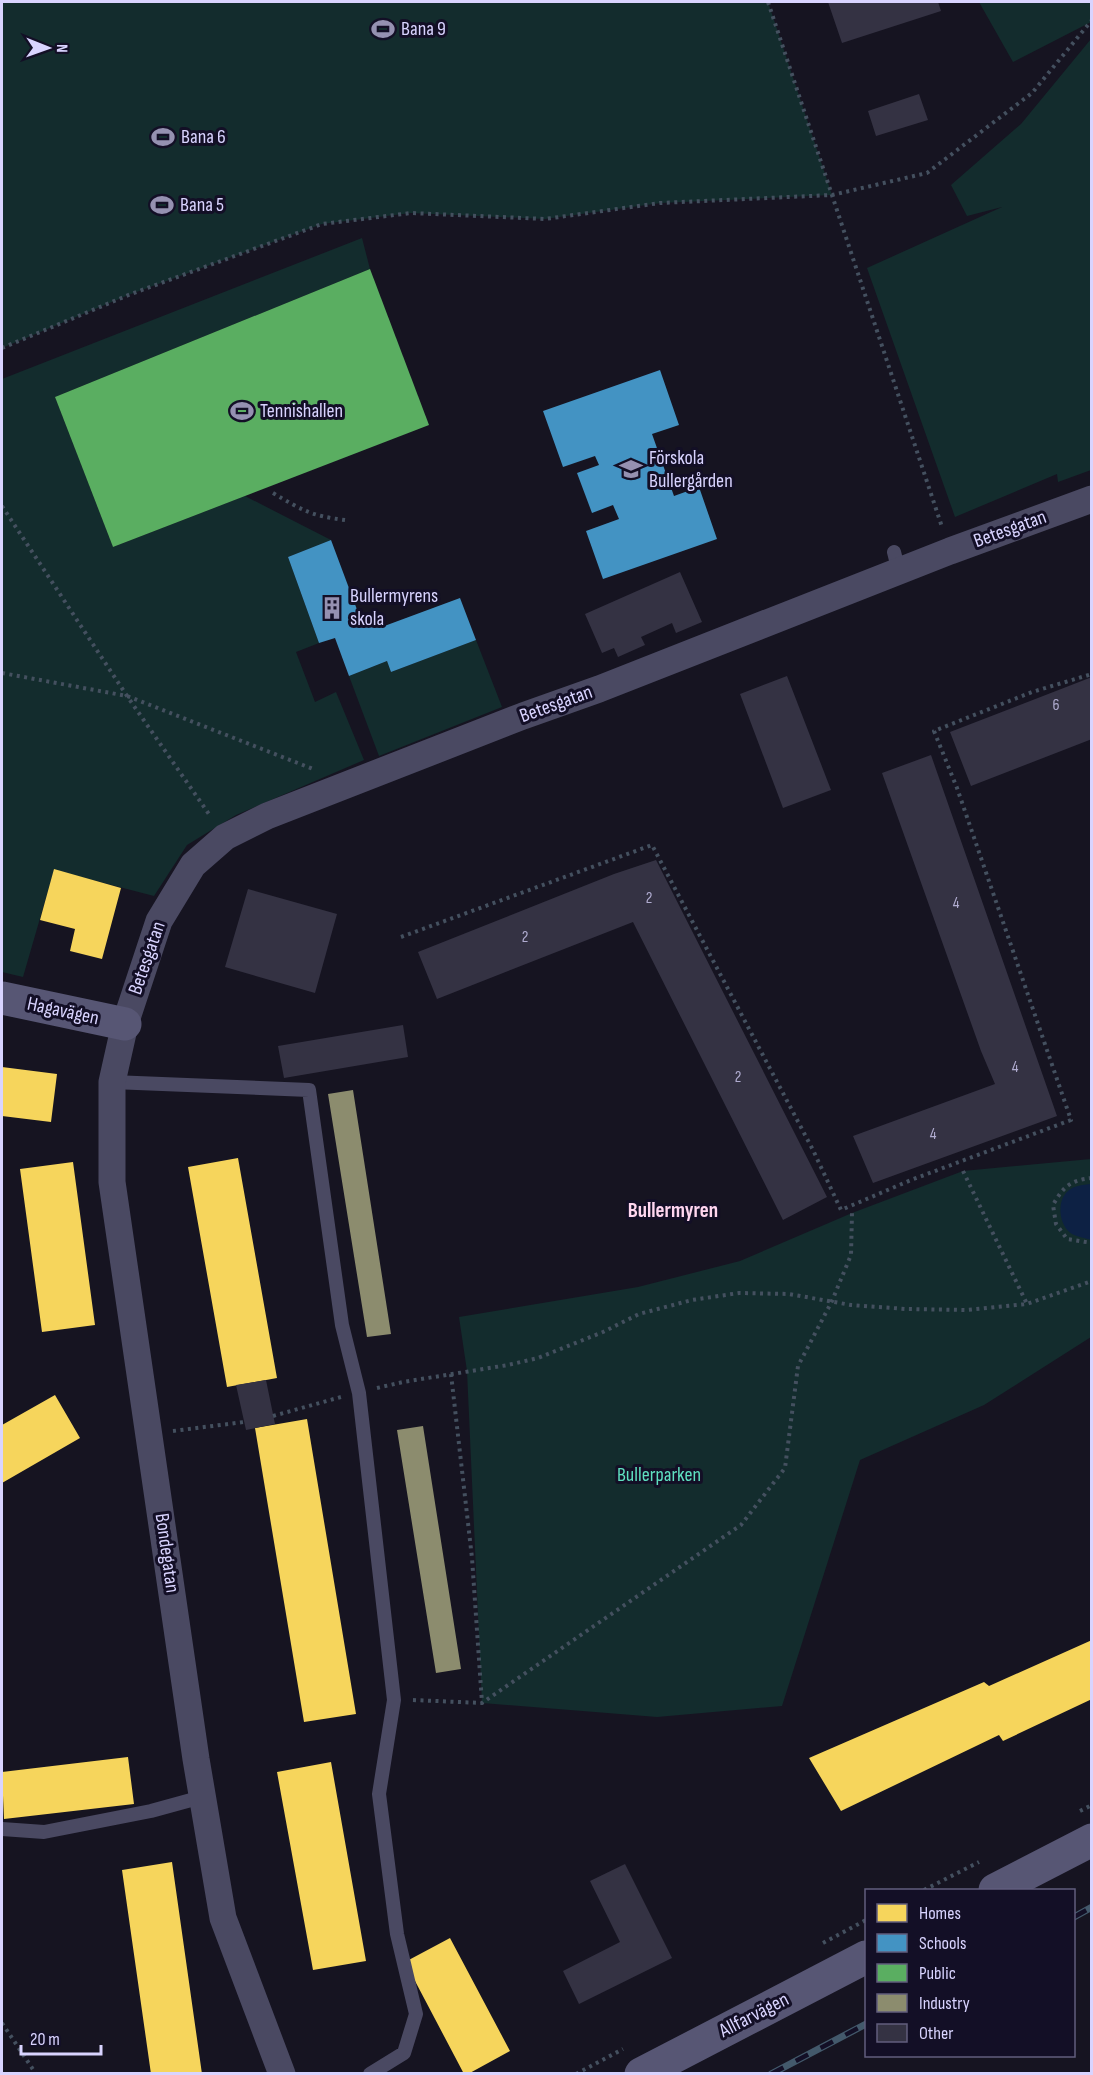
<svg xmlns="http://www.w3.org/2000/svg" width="1093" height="2075" viewBox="0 0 1093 2075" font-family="'Sofia Sans Condensed',sans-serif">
  <rect width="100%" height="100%" fill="#161421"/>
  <path fill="#132c2d" d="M2 2H768L832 195 661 203 545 219 411 213 322 224 131 294 2 348Z
    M979 2H1091V22L1013 62Z
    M1091 39V470L1058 482 1057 474 955 517 867 268 1002 207 967 216 951 185 1021 124Z
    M362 238 370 269 55 397 113 547 245 496 331 540 288 557 319 643 296 652 315 702 336 692 364 760 236 815 187 845 154 896 54 870 23 977 2 972V866L3 858 2 857V379Z
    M476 640 502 707 379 756 349 676 387 661 391 672Z
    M1091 1159V1337L984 1405 860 1460 782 1706 657 1717 482 1703 467 1371 459 1317 638 1287 740 1261 852 1213 963 1171Z"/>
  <path fill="#0d2144" d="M1091 1184H1092L1091 1240C1086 1238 1078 1237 1072 1234 1059 1226 1056 1201 1068 1191 1075 1185 1083 1185 1091 1184Z"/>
  <path fill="#f6d55c" d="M54 869 121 888 102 959 70 951 75 929 40 920Z
    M2 1067 57 1074 51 1122 2 1116Z
    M238 1158 277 1378 227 1387 188 1167Z
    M73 1162 95 1325 42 1332 20 1169Z
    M55 1395 80 1438 2 1483V1425Z
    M307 1419 356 1714 304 1722 255 1428Z
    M1092 1640V1699L1003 1741 999 1735 841 1811 809 1758 984 1682 989 1686Z
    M128 1757 134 1804 4 1819 2 1772Z
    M331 1762 366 1961 313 1970 277 1772Z
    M172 1862 202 2074H151L122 1870Z
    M450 1938 510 2051 468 2074H464L405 1962Z"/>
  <path fill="#4393c3" d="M660 370 679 425 652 434 674 496 699 487 717 539 603 579 586 531 619 519 613 505 592 513 577 473 599 465 595 456 563 467 543 411Z
    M331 540 362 623 375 618 379 628 460 598 476 640 391 672 387 661 349 676 335 638 319 643 288 557Z"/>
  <path fill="#5aae61" d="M370 269 429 425 113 547 55 397Z"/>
  <path fill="#8c8c6e" d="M353 1090 391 1334 367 1337 328 1094Z
    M423 1426 461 1669 436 1673 397 1430Z"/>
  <path fill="#343243" d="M828 2H938L941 11 842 43Z
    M919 94 928 120 876 136 868 111Z
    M680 572 702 622 676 633 672 623 641 637 645 645 618 657 614 648 602 653 585 614Z
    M787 676 831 790 783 808 740 694Z
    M1092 677V739L971 786 950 732Z
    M931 755 1057 1116 873 1183 853 1136 995 1084 981 1051 882 773Z
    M656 860 827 1197 783 1220 633 922 437 999 418 952 614 874Z
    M248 889 337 914 315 993 225 967Z
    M403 1025 408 1057 284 1078 278 1046Z
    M266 1380 275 1424 246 1430 236 1385Z
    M625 1864 672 1958 579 2004 563 1971 620 1942 590 1881Z"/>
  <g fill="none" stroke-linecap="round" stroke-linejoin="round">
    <path stroke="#44505f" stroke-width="4" stroke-dasharray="3 4.5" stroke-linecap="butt" d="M768 2 942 527
      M2 348 131 294 322 224 411 213 545 219 660 203 832 195 927 173 1032 93 1092 20
      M273 493C302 510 311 516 345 520
      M2 506 127 696 211 817
      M2 673 127 696 313 769
      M401 937 652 845 813 1150 841 1210 911 1180 1071 1120 957 788 934 731 1032 692 1092 674
      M963 1171 1027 1304
      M1092 1178C1070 1180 1063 1187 1053 1205L1056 1224 1067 1239 1092 1243
      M451 1374 472 1558 482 1703
      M377 1388 403 1382 508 1365 538 1358 603 1332 639 1314 692 1300 739 1293 789 1294 851 1305 906 1309 966 1310 1027 1304 1092 1281
      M273 1416 341 1397
      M173 1431 244 1422
      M413 1700 482 1703 741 1525 785 1468 798 1366 832 1301 851 1255 852 1213
      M1080 1811 1092 1805
      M924 1890 979 1862
      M823 1943 866 1920
      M2 2023 36 2074
      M576 2074 623 2049"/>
    <path stroke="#4a4962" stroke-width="14" d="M894 552 899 572
      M112 1082 309 1090 342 1325 359 1393 394 1700 379 1794 397 1934 416 2014 404 2053 370 2074
      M2 1829 44 1832 151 1811 202 1797"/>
    <path stroke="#4a4962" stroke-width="27" d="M282 2074 223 1918 196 1759 112 1182V1082L125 1024 159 921 193 865 225 837 267 816 523 716 599 689 950 551 1092 499"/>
    <path stroke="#575674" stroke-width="33" d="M2 998 125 1024
      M995 1890 1092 1840
      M641 2074 866 1957"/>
    <g stroke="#43596b" stroke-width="7">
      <path id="rail" d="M1074 1917 1092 1907
        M771 2074 866 2024"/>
    </g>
    <use href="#rail" stroke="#130f26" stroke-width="4.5" stroke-dasharray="14" stroke-linecap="butt"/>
  </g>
  <defs>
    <g id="stadium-bare" transform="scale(1.8)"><path d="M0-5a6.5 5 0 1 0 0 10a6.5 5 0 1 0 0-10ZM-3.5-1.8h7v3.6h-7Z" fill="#9591b1" stroke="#130f26" stroke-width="2.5" paint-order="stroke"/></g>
    <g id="school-bare" transform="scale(1.8)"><path d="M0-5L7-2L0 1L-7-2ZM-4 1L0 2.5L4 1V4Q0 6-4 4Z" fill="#9591b1" stroke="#130f26" stroke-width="2.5" paint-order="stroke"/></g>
    <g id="building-bare" transform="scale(1.8)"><path d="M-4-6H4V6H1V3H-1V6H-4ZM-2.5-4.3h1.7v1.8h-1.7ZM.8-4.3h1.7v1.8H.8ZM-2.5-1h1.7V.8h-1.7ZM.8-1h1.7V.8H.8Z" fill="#9591b1" stroke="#130f26" stroke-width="2.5" paint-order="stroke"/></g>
  </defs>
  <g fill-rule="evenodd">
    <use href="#stadium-bare" x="383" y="29"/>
    <use href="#stadium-bare" x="163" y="137"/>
    <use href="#stadium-bare" x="162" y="205"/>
    <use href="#stadium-bare" x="242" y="411"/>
    <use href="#school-bare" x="631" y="469"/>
    <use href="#building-bare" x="332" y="608"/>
  </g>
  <g text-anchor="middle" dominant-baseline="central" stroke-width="6" stroke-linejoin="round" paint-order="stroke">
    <g font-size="16" fill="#b0acd0">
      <text x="1056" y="705">6</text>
      <text x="649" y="898">2</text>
      <text x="956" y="903">4</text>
      <text x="525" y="937">2</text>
      <text x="1015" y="1067">4</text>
      <text x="738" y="1077">2</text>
      <text x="933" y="1134">4</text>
    </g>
    <g font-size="20" fill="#d9d4ff" stroke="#130f26" text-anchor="start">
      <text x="401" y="29">Bana 9</text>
      <text x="181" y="137">Bana 6</text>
      <text x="180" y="205">Bana 5</text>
      <text x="260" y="411">Tennishallen</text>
      <text x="649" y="458">Förskola<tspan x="649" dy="23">Bullergården</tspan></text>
      <text x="350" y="596">Bullermyrens<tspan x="350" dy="23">skola</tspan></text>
    </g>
    <g font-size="20" fill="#d9d4ff" stroke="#130f26">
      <text transform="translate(1010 529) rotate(-20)">Betesgatan</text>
      <text transform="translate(556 704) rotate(-20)">Betesgatan</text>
      <text transform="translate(147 958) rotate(-71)">Betesgatan</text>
      <text transform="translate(63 1011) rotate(12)">Hagavägen</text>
      <text transform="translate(167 1553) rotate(82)">Bondegatan</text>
      <text transform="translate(754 2015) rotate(-27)">Allfarvägen</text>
    </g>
    <g font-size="20" fill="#5fe0c0" stroke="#130f26">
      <text x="659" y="1475">Bullerparken</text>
    </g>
    <g font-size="21" font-weight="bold" fill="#ffd6f0" stroke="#130f26">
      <text x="673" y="1210">Bullermyren</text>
    </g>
  </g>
  <rect width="1093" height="2075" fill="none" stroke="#d9d4ff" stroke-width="6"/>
  <rect x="865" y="1889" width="210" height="168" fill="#130f26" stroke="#625e7d" stroke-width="1.5"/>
  <rect x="877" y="1904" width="30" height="18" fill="#f6d55c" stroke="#625e7d" stroke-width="1.5"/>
  <text x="919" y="1919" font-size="18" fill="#d9d4ff">Homes</text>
  <rect x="877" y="1934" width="30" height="18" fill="#4393c3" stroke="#625e7d" stroke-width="1.5"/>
  <text x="919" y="1949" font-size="18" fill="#d9d4ff">Schools</text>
  <rect x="877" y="1964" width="30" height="18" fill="#5aae61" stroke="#625e7d" stroke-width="1.5"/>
  <text x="919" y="1979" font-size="18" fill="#d9d4ff">Public</text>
  <rect x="877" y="1994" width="30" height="18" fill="#8c8c6e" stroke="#625e7d" stroke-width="1.5"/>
  <text x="919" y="2009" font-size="18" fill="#d9d4ff">Industry</text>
  <rect x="877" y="2024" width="30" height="18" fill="#343243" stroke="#625e7d" stroke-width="1.5"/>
  <text x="919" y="2039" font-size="18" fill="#d9d4ff">Other</text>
  <g transform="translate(48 48) rotate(91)" stroke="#130f26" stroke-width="4.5" paint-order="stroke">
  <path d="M0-4.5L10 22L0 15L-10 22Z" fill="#d9d4ff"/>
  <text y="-9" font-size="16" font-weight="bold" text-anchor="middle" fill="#d9d4ff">N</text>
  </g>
  <path d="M21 2045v9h80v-9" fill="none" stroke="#d9d4ff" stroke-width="3"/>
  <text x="30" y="2045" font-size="18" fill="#d9d4ff" stroke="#130f26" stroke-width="4.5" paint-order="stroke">20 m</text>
</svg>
